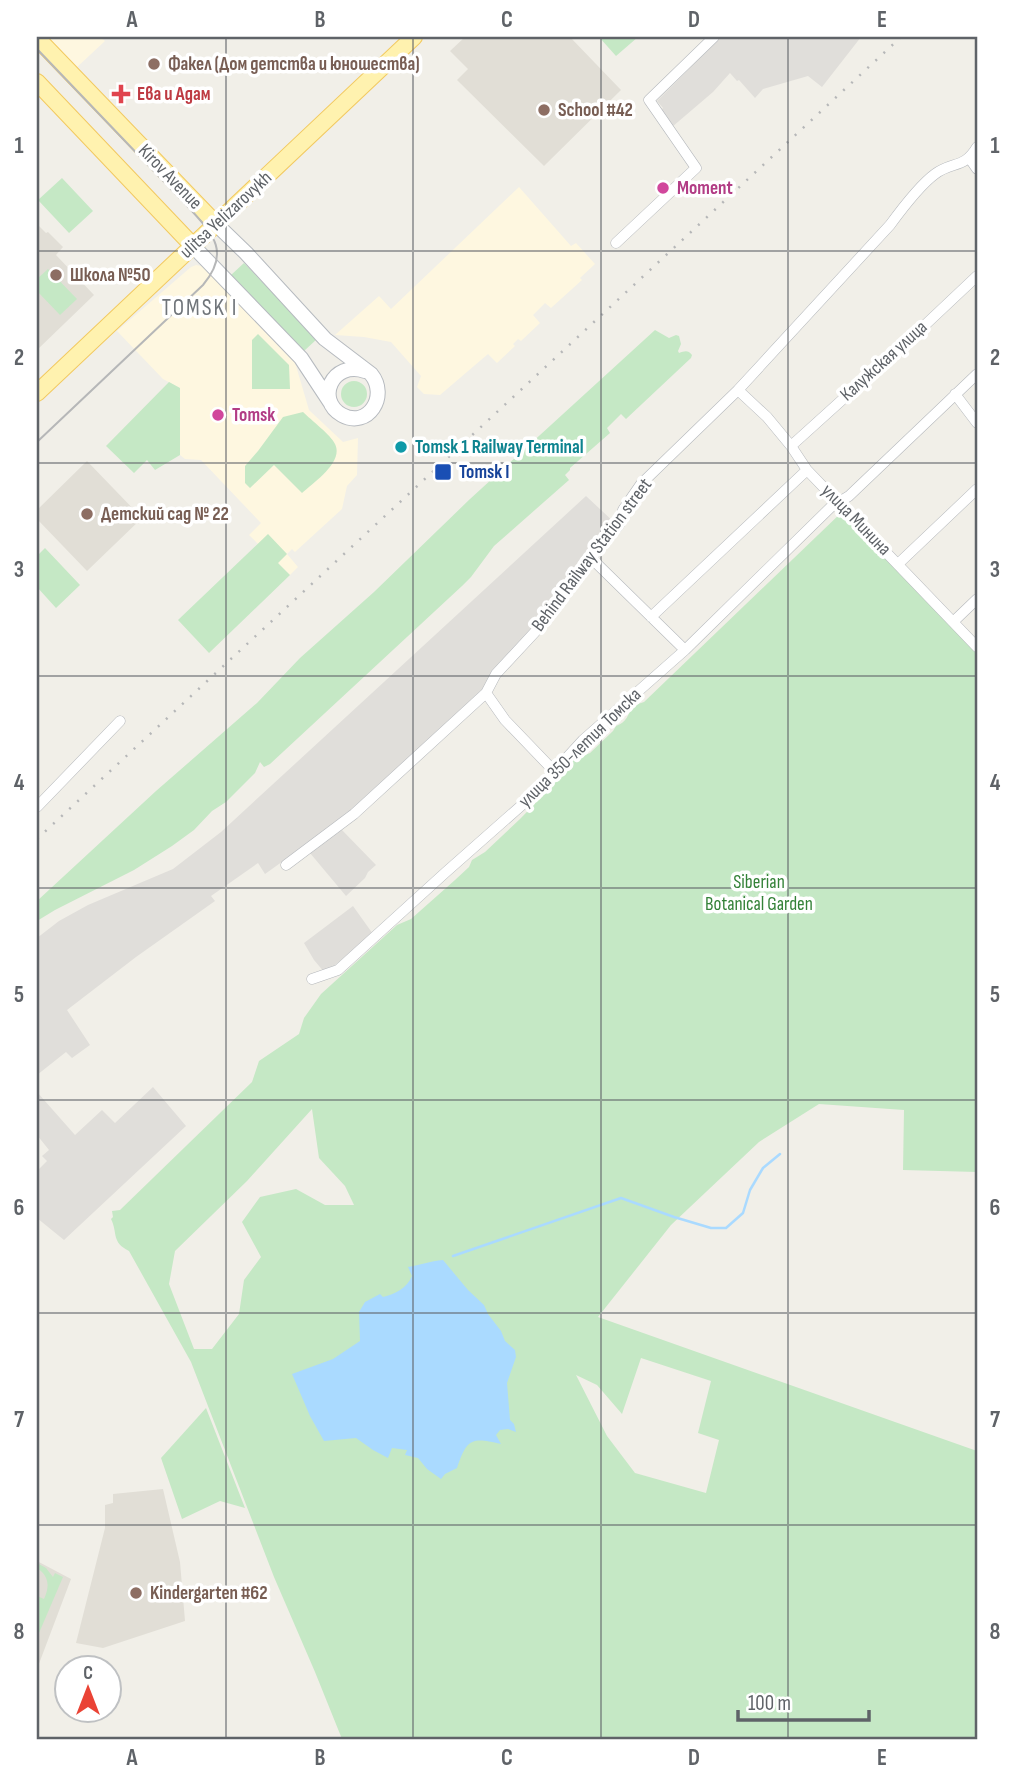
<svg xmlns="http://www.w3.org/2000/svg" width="1014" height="1776" viewBox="0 0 1014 1776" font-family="'Sofia Sans Condensed',sans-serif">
  <rect width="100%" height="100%" fill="#f1efe8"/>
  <path fill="#fef7e0" d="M45 37H100L105 41 75 69Z
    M519 187 571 246 576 243 595 264 580 278 582 280 551 308 545 303 533 315 540 323 521 341 518 339 513 344 515 346 497 363 488 354 440 395 424 394 417 387 421 376 391 342 364 337 335 335 379 296 391 309Z
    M196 265 206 267 294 359 309 410 343 442 358 438 357 475 347 486 342 509 295 552 292 549 287 554 298 567 290 575 249 535 261 523 201 460 185 459 180 455V388L163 379 117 331 191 267Z"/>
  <path fill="#e0deda" d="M721 37H861L822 87 808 76 763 89 755 98 739 80 737 81 730 73 713 92 672 127 660 111 663 108 657 101Z
    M586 496 616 524 484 691 353 811 265 874 258 863 211 896 215 901 136 957 67 1010 90 1045 72 1058 66 1052 37 1075V938L59 921 88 905 173 869 221 832Z
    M341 829 376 865 368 872 365 878 346 896 310 853Z
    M353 906 373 934 325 973 314 960 304 943Z
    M153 1087 186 1126 64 1240 37 1218V1171L47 1161 42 1156 49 1150 37 1135V1092L75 1135 102 1110 115 1123Z"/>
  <path fill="#e1ded6" d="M465 37H570L621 90 544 166 457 80 468 69 450 51Z
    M37 224 46 233 48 232 63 247 56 255 94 295 37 350Z
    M87 461 142 518 87 571 37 519V510Z
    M163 1489 180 1562 185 1621 103 1648 76 1643 105 1528V1505L113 1503V1494Z
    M37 1561 71 1579 37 1669Z"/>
  <path fill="#c5e8c5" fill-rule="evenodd" d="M599 37H638L616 56Z
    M62 178 93 211 69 233 38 200Z
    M244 263 317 339 304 351 231 275Z
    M48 269 77 299 60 315 37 291V279Z
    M655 330 669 338 676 335 679 336 681 344 678 351 679 353C685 351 688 350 692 355L691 358 626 419 621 414 607 428 610 433 570 468V470L565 475 569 480 494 546 471 577 462 586 270 764 264 767 260 762 255 773 226 802 212 811 194 830 172 846 134 870 55 910 37 921V901L156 791 257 703 300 658 374 592 470 499Z
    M258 334 289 365 290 389H252V340Z
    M341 394a13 13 0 1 1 26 0a13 13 0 1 1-26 0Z
    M169 382 180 388V455L155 470 147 460 134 473 106 446Z
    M303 412C311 420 331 435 335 444 344 462 314 482 302 493L274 465 250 488 245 483V466L258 451 283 417Z
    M843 511 977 651V1172L903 1170 904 1110 819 1104 759 1142 671 1225 598 1317 977 1451V1739H342L315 1672 274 1577 191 1362 129 1251C111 1242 118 1233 111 1219L113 1217 112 1211 120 1210 252 1082 259 1061 299 1034 304 1018 321 994 397 925 411 919 455 880 469 867 472 860 485 852 520 819 551 787 574 759 590 753 613 731 616 726C626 723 629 714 632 706L644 702ZM312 1109 319 1158 345 1186 354 1205H325L296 1189 260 1197 242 1222 261 1257 244 1280 239 1314 212 1349H194L169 1284 175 1251 247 1181ZM641 1358 711 1381 698 1433 719 1440 706 1493 635 1473 607 1436 576 1375 597 1385 622 1414Z
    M268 534 287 554 278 563 290 575 209 653 178 620Z
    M45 548 80 585 56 608 37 587V556Z
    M206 1408 245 1508 220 1501 182 1519 161 1458Z
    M37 1563 46 1568 53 1577 55 1573 63 1577 39 1633 37 1632V1596L44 1599C50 1586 49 1576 37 1568Z"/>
  <path fill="#aadaff" d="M443 1260 468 1290 484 1305 488 1314 501 1331 505 1341 515 1350 516 1357 507 1383 510 1420 514 1424 516 1432 508 1429 500 1430 496 1435 501 1444C471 1437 467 1439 457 1468L445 1474 441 1479 427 1469 418 1458 405 1455 407 1450 392 1448 388 1458 373 1450 356 1438 324 1441 310 1416 292 1374 333 1359 360 1341 359 1312 365 1302 380 1294 383 1297C395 1294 407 1288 412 1276L408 1267C420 1265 430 1261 443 1260Z"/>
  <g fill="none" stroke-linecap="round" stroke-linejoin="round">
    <path stroke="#aadaff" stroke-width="2.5" d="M453 1256 621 1198 674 1217 711 1228H726L743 1213 750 1190 763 1168 780 1154"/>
    <g stroke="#b5b8bc" stroke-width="11">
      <path id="street" d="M970 159 977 169
        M616 243 696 168 649 100 714 37
        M738 390 767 417 791 446 807 470 977 647
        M955 394 977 423
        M791 446 925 325 977 276
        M591 558 685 650
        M898 564 977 489
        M651 617 807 470
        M953 622 977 599
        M486 693 505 720 554 771
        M37 807 120 721
        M286 865 354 814 486 693 496 674 535 632 591 558 619 525 623 510 641 484 738 390 890 225C901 210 920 185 935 174 953 161 964 169 977 147
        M312 979 338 970 446 872 531 797 583 740 685 650 831 507 849 496 977 374"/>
    </g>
    <g stroke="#b6babf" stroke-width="16">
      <path id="secondary" d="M216 224 246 253 325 339 371 374C389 396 368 429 342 415 315 400 332 360 365 371
        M193 246 301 358 330 402"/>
    </g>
    <g stroke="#f2c960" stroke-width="18">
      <path id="primary" d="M37 38 216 224
        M37 82 193 246
        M37 393 414 37"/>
    </g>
    <use href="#street" stroke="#fff" stroke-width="10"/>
    <use href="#secondary" stroke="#fff" stroke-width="14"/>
    <use href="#primary" stroke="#fff2af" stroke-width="16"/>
    <path stroke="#b6b7b8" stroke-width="2" d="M37 49 191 210C214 235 230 253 203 285L37 442"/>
    <path stroke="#b6b7b8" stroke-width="2.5" stroke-dasharray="2 9" stroke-linecap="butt" d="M37 839 901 37"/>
  </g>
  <path fill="none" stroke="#5f6368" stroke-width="2" stroke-opacity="0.55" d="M226 37V1739M413 37V1739M601 37V1739M788 37V1739M37 251H977M37 463H977M37 676H977M37 888H977M37 1100H977M37 1313H977M37 1525H977"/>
  <g fill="#8d6e63" stroke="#fff" stroke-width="2.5">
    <circle cx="154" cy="64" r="7"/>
    <circle cx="544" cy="110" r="7"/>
    <circle cx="56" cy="275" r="7"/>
    <circle cx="87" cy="514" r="7"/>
    <circle cx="136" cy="1593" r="7"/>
  </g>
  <path fill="#e0444e" stroke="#fff" stroke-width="2.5" d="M117.5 83.5h7v7h7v7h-7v7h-7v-7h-7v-7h7z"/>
  <g fill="#d1479c" stroke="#fff" stroke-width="2.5">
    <circle cx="663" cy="188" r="7"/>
    <circle cx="218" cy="415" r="7"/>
  </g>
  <circle fill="#0f9aa8" stroke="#fff" stroke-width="2.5" cx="401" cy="447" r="7"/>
  <rect fill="#1a4fb4" stroke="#fff" stroke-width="2.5" x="434" y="463" width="18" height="18" rx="3.5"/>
  <g text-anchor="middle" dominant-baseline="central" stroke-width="7" stroke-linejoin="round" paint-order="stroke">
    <g font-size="19" font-weight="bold" fill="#785e54" stroke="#fff" text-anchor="start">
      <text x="168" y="64">Факел (Дом детства и юношества)</text>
      <text x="558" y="110">School #42</text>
      <text x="70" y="275">Школа №50</text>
      <text x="101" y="514">Детский сад № 22</text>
      <text x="150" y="1593">Kindergarten #62</text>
    </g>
    <g font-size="19" font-weight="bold" fill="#be3a42" stroke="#fff" text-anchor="start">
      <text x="137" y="94">Ева и Адам</text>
    </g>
    <g font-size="19" fill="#5f6368" stroke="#fff">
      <text transform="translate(170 177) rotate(46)">Kirov Avenue</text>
      <text transform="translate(226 215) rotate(-43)">ulitsa Yelizarovykh</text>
      <text transform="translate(884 361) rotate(-42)">Калужская улица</text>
      <text transform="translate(856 520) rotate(46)">улица Минина</text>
      <text transform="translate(592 555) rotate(-53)">Behind Railway Station street</text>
      <text transform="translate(580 748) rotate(-44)">улица 350-летия Томска</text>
    </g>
    <g font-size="19" font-weight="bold" fill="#b23c85" stroke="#fff" text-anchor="start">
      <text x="677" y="188">Moment</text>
      <text x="232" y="415">Tomsk</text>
    </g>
    <g font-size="19" font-weight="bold" fill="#0d838f" stroke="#fff" text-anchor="start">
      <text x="415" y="447">Tomsk 1 Railway Terminal</text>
    </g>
    <g font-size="19" font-weight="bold" fill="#164399" stroke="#fff" text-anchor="start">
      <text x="459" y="472">Tomsk I</text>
    </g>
    <g font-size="19" fill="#348238" stroke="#fff">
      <text x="759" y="882">Siberian<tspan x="759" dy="22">Botanical Garden</tspan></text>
    </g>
    <g font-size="23" letter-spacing="2" fill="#70757a" stroke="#fff">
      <text x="200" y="308">TOMSK I</text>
    </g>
  </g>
  <rect width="1014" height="1776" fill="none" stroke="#ffffff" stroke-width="77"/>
  <g transform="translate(88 1689)"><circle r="33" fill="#ffffff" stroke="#bfc1c3" stroke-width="2"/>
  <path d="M0-5L12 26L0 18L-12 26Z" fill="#ea4335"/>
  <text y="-10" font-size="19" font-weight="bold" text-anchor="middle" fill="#5f6368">С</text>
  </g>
  <path d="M738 1710v10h131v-10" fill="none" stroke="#5f6368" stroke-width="3.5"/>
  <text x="748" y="1710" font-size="21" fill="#5f6368" stroke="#ffffff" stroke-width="5" paint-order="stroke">100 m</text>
  <rect x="38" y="38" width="938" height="1700" fill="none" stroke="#5f6368" stroke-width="2.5"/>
  <g font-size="23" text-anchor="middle" font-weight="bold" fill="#5f6368">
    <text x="132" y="27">A</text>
    <text x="320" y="27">B</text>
    <text x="507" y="27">C</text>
    <text x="694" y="27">D</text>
    <text x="882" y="27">E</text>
    <text x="19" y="153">1</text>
    <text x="995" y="153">1</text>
    <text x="19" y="365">2</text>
    <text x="995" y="365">2</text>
    <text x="19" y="577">3</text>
    <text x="995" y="577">3</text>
    <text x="19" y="790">4</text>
    <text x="995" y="790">4</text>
    <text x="19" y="1002">5</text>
    <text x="995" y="1002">5</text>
    <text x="19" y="1215">6</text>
    <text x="995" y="1215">6</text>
    <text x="19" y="1427">7</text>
    <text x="995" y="1427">7</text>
    <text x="19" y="1639">8</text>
    <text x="995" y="1639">8</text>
    <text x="132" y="1765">A</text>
    <text x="320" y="1765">B</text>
    <text x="507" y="1765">C</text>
    <text x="694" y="1765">D</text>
    <text x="882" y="1765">E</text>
  </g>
</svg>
